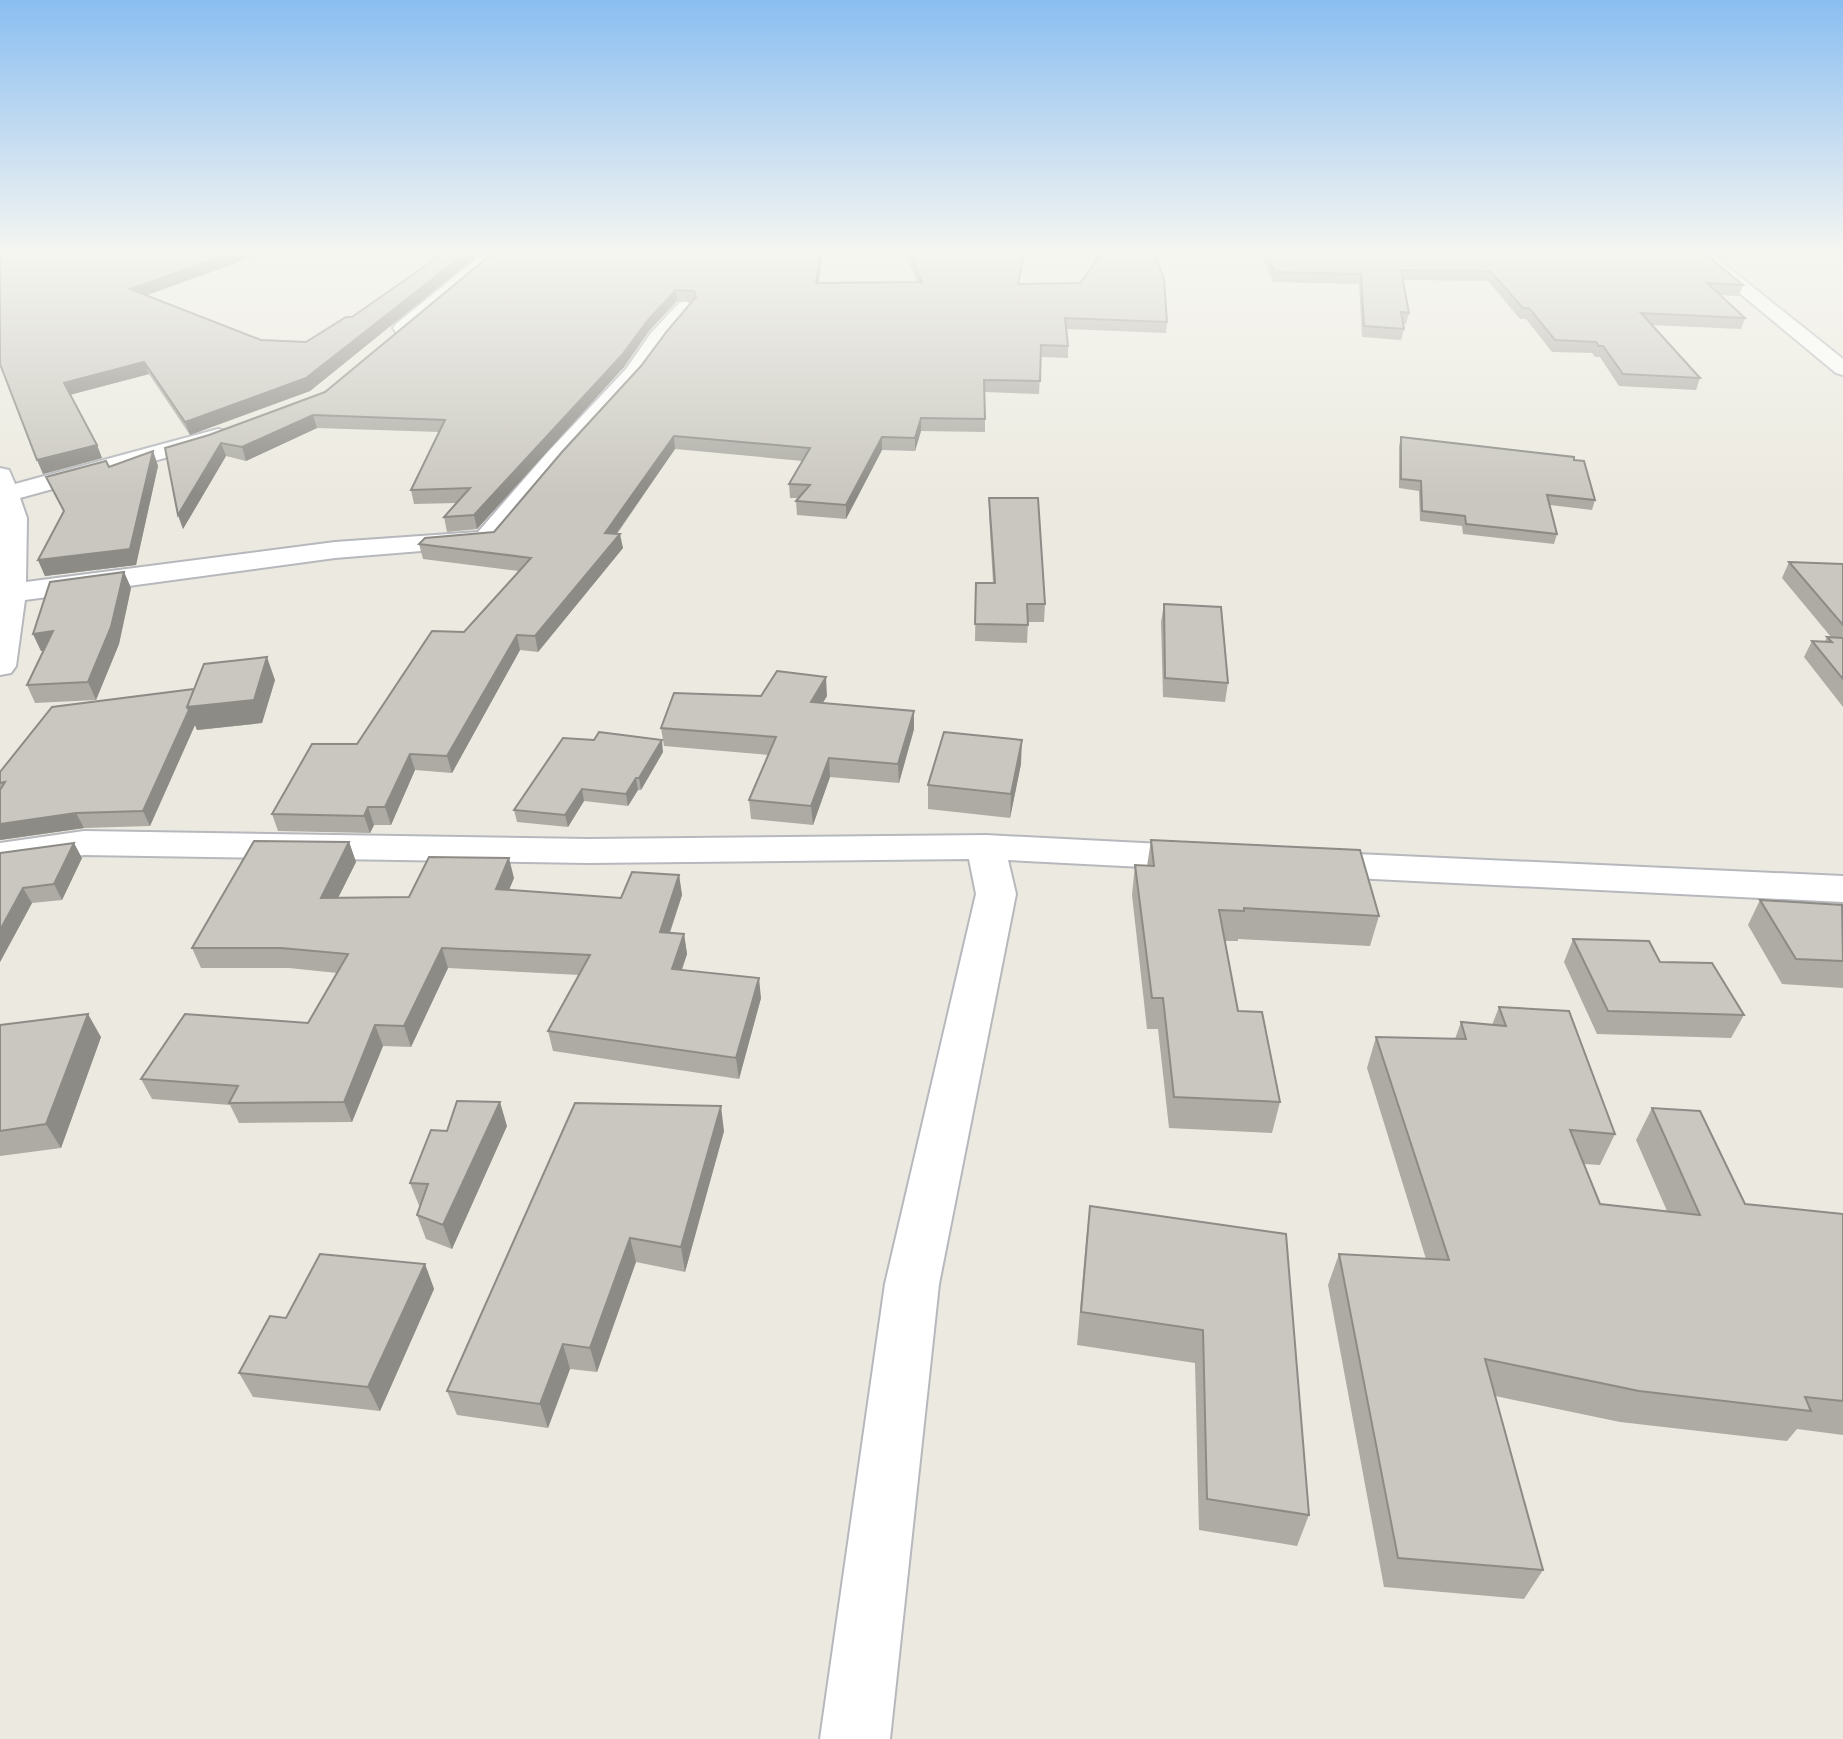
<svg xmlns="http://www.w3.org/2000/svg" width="1843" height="1739" viewBox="0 0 1843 1739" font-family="Roboto,sans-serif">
  <rect width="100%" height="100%" fill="#eceae0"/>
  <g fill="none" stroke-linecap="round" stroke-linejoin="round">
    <g stroke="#b6b8bd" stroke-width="4">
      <path id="minor" d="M485 252H504L410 332H396L393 328 396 324Z
        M1690 252H1709L1843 359V375L1836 373Z
        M686 301 695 307 666 341 641 377 562 464 495 545 335 558 25 600 16 666 11 673 0 675V468L9 470 15 484 218 429 226 431 230 436 226 441 20 498 27 518 26 582 335 542 478 532 546 454 626 369 651 333 679 303Z
        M84 831 589 839 986 835 1201 846 1214 850 1220 858 1214 866 1201 870 1008 860 1016 894 939 1284 890 1739H820L885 1284 976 894 969 859 589 863 84 855 0 867V843Z
        M1313 852 1843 876V902L1313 876 1299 872 1294 864 1299 856Z"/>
    </g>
    <use href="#minor" fill="#fff" fill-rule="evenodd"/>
  </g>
  <path fill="#adaba4" d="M0 252H266L146 295 261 340 306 342 352 317 439 256H438L437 252H482L310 391 195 433 190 435 149 374 70 395 97 445 102 458 43 474Z
    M494 252 818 283 917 282 905 252H1025L1019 284 1167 322 1166 333 1067 329 1068 346V358L1041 357 1039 394 985 392V432L921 431 915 451 882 450 846 519 797 515 796 501 799 498H790L789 484 803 461 675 449 617 534 623 548 538 652 520 650 452 773 415 770 391 825H374L370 833 278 831 272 814 357 744 464 632 519 571 423 559 419 544 494 532 641 366 692 302 677 301 649 331 624 367 477 529 447 532 444 517 457 503 414 504 411 490 439 432 317 428 246 461 226 456 183 529 178 515 209 435 325 392Z
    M1260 252H1703L1743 285 1739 296 1719 295 1745 318 1741 329 1651 325 1700 378 1696 390 1619 386 1600 357H1595L1592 353 1552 352 1526 319H1520L1488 281 1403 280 1409 313 1406 324H1403L1404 329 1401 340 1362 337 1359 284 1273 282Z
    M1401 437 1574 460 1595 500 1592 510 1550 505 1557 534 1554 544 1463 534 1462 526 1420 521 1419 491 1399 488V446Z
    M153 451 158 466 136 565 45 576 38 560 64 512 46 477 109 467Z
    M989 498 1045 604 1044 622H1028L1027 643 975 641 976 583H993L989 514Z
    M1789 562 1843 564V707L1804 657 1812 641H1825L1827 637H1831L1782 578Z
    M124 572 131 588 119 644 96 700 35 703 27 685 43 651H41L33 634Z
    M1164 604 1228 683 1225 702 1163 697 1161 622Z
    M275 680 262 723 197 730 195 725 150 826 84 828 0 840V772Z
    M761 696H827L822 703 914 711V729L899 783 830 777 813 825 751 819 749 800 769 755 664 746 661 728Z
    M663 752 641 790H638L628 806 584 801 568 827 517 822 514 810Z
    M1021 764 1010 818 928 809V785Z
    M1151 840 1379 916 1370 946 1238 939V941H1225L1238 1011 1280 1102 1272 1133 1169 1128 1158 1029H1147L1132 895 1135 865 1147 866Z
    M349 842 356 862 338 898 409 897 514 878 509 890 621 898 679 875 682 895 670 933 684 934 687 954 682 970 761 998 739 1079 553 1051 548 1031 579 975 448 968 411 1047 383 1046 352 1122 239 1123 230 1105 152 1099 141 1079 308 1023 337 973 289 968H201L192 948Z
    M0 853 82 858 62 900 32 903 0 962Z
    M1760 900 1843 905V988L1782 984 1748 925Z
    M1573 939 1660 962 1744 1015 1731 1038 1597 1034 1564 962Z
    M1499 1007 1615 1134 1600 1165 1584 1164 1600 1204 1667 1211 1636 1140 1652 1108 1745 1204 1843 1214V1435L1797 1429 1787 1441 1620 1422 1495 1396 1543 1570 1524 1599 1384 1587 1328 1285 1339 1254 1426 1259 1367 1068 1376 1037 1455 1039 1461 1022 1492 1025Z
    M0 1025 101 1037 61 1148 0 1156Z
    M507 1126 452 1249 426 1239 417 1215 420 1208 410 1183 447 1131Z
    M724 1131 685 1272 636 1262 597 1372 570 1369 548 1428 457 1415 447 1391Z
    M1090 1206 1286 1234 1309 1515 1297 1546 1199 1530 1195 1363 1077 1345 1086 1240Z
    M425 1264 434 1289 380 1411 253 1397 239 1373 286 1318Z"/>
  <path fill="#8d8b86" d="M234 252H266L134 300 130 289Z
    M467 252H482L310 391 190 435 185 422Z
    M821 252H823L817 294 816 283Z
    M1024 252H1025L1017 295 1018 284Z
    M676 290 677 301 649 331 624 367 477 529 474 515 648 320Z
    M144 362 149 374 69 395 64 383Z
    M313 415 317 428 246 461 242 447Z
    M921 418V431L915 451V438Z
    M674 436 675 449 607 547 605 533Z
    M882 437V450L846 519V505Z
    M221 443 226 456 183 529 178 515Z
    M97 445 102 458 43 474 37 460Z
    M153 451 158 466 136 565 45 576 38 560Z
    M620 534 623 548 538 652 535 636Z
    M124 572 131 588 119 644 96 700 88 682Z
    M53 631 61 648 41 651 33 634Z
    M517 635 520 650 452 773 447 756Z
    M267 657 275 680 262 723 197 730 195 725 150 826 143 811 187 707Z
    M826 677 827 696 812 721 811 702Z
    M914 711V729L899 783 898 764Z
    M662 740 663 752 641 790 639 778Z
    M1022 740 1021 764 1010 818 1011 794Z
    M410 754 415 770 391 825 385 807Z
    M829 758 830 777 813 825 811 806Z
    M636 778 638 790 628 806 626 794Z
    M582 789 584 801 568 827 565 815Z
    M368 807 374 825 370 833 364 816Z
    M76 813 84 828 0 840V824Z
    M349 842 356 862 328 918 321 898Z
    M74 843 82 858 62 900 54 884Z
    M509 858 514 878 501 909 496 889Z
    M679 875 682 895 663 952 660 932Z
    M23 888 32 903 0 962V930Z
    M684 934 687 954 675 989 672 969Z
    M442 948 448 968 411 1047 404 1026Z
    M759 978 761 998 739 1079 736 1058Z
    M88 1014 101 1037 61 1148 46 1124Z
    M375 1025 383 1046 352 1122 344 1102Z
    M500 1102 507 1126 452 1249 443 1225Z
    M721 1106 724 1131 685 1272 681 1247Z
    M630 1238 636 1262 597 1372 590 1348Z
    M425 1264 434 1289 380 1411 368 1387Z
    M563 1344 570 1369 548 1428 540 1404Z"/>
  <path fill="#c9c7bf" stroke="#8d8b86" stroke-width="2" d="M0 252H234L130 289 261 340 306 342 346 317H352L445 252H467L306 378 191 420 185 422 144 362 64 383 97 445 37 460 0 364Z
    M494 252H821L816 283 922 282 909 252H1024L1018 284 1080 283 1103 252H1154L1164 279 1167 322 1065 318 1068 346 1041 345 1040 381 984 380 985 419 921 418 915 438 882 437 846 505 796 501 810 485 789 484 810 448 674 436 605 533 620 534 535 636 517 635 447 756 410 754 385 807H368L364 816 272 814 312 744H357L432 631 464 632 531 558 419 544 425 538 494 532 562 452 641 366 667 331 696 297 694 291 676 290 648 320 622 355 474 515 444 517 470 488 411 490 445 420 313 415 242 447 221 443 178 515 165 448 209 435 325 392Z
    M1266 252H1703L1743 285 1707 283 1745 318 1641 313 1700 378 1623 374 1603 346H1599L1596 342 1555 340 1529 308H1523L1490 271 1401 270 1409 313 1401 312 1404 329 1364 326 1361 274 1275 272Z
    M1401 437 1574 457V460L1584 461 1595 500 1547 495 1557 534 1466 524 1465 516 1422 511 1421 481 1401 479Z
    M153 451 130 549 38 560 64 511 46 477 106 461 109 467Z
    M989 498H1038L1045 604H1027L1028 625 975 624 976 583H995Z
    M1789 562 1843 564V625Z
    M124 572 111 627 88 682 27 685 53 631 33 634 50 582Z
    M1164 604 1221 607 1228 683 1165 678Z
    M1827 637 1843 638V679L1812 641 1832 642Z
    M267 657 254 700 187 707 204 664Z
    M777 671 826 677 811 702 914 711 898 764 829 758 811 806 749 800 776 737 661 728 674 693 761 696Z
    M194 689 187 707 189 710 143 811 76 813 0 824V790L5 782 0 783V772L52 707Z
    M599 732 662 740 639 778H636L626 794 582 789 565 815 514 810 563 738 594 740Z
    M944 732 1022 740 1011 794 928 785Z
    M1151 840 1360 850 1379 916 1244 908V911L1219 910 1238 1011 1262 1012 1280 1102 1174 1097 1163 998H1152L1135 865 1154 866Z
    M254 841 349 842 321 898 409 897 429 857 509 858 496 889 621 898 632 872 679 875 660 932 684 934 672 969 759 978 736 1058 548 1031 590 955 442 948 404 1026 375 1025 344 1102 229 1103 238 1086 141 1079 185 1014 308 1023 348 954 281 948H192Z
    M74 843 54 884 23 888 0 930V853Z
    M1760 900 1842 905 1843 961 1796 959Z
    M1573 939 1649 941 1660 962 1712 963 1744 1015 1608 1011Z
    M1499 1007 1569 1011 1615 1134 1570 1130 1600 1204 1700 1215 1652 1108 1700 1111 1745 1204 1843 1214V1401L1805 1397 1811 1411 1639 1391 1485 1359 1543 1570 1398 1558 1339 1254 1449 1260 1376 1037 1466 1039 1461 1022 1506 1026Z
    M88 1014 46 1124 0 1131V1025Z
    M457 1101 500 1102 443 1225 417 1215 428 1184 410 1183 431 1130 447 1131Z
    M575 1103 721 1106 681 1247 630 1238 590 1348 563 1344 540 1404 447 1391Z
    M1090 1206 1286 1234 1309 1515 1207 1499 1203 1330 1081 1312Z
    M320 1254 425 1264 368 1387 239 1373 270 1316 286 1318Z"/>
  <linearGradient id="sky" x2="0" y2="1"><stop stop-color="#8abef1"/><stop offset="0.51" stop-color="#f6f6f1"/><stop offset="1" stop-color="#f6f6f1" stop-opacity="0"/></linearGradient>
  <rect width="1843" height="496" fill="url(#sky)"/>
</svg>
